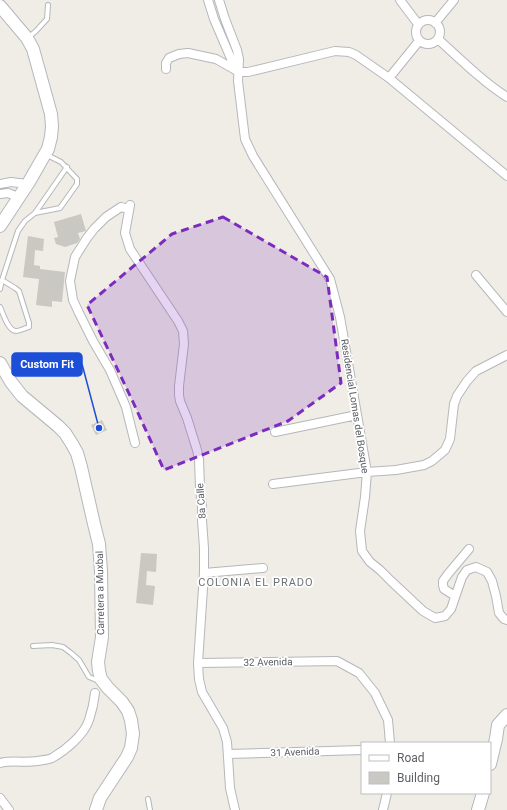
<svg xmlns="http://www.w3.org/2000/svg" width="507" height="810" viewBox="0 0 507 810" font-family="Roboto,sans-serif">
  <rect width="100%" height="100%" fill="#efede5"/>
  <path fill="#cac8c2" d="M81 214 86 231 78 233 80 239 77 243 65 247 56 244 54 238 58 237 54 222Z
    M28 236 44 239 43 251 35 250 34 265 40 266V269L65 272 62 302 52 301V307L36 305 39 279 23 277Z
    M102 420 107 430 96 435 91 425Z
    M141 553 157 554 156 572 147 571 146 585 155 586 153 605 136 603Z"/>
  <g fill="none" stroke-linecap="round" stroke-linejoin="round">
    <g stroke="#b6b7bc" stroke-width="6">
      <path id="service" d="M29 37 36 31 47 19 48 5
        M35 213 60 208 77 184V179L61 162 47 155
        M0 289 2 280 18 231 25 221 35 213 67 167
        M0 307C3 313 8 331 16 331 20 331 25 328 29 327V323L19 291 15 288 2 280
        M33 646 52 645 63 647 71 653 79 660 89 677 99 681
        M148 799 150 810"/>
    </g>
    <g stroke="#b6b7bc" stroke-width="10">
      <path id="minor" d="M208 0 214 19 232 61 237 70
        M219 0 225 19 237 50 239 59 238 81 245 139 253 156 330 279 340 317 367 472 365 497 360 531 362 551 370 562 380 570 391 581 423 611 435 618 445 616 451 609 462 577 467 570 476 567 487 572 492 581 496 596 499 613 504 619 507 620
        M400 0 418 24
        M416 32a12 12 0 1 1 24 0a12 12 0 1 1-24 0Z
        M435 23 454 0
        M438 39C460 59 482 81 507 97
        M166 69V63L169 58 179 54 188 53 216 59 239 72H248L335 51 349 52 356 55 389 78 507 176
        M389 78 419 41
        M0 184 11 182 27 184
        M0 194 8 193 18 197
        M130 205 125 233 130 249 178 321 183 331 184 344 179 386V395L180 401 187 418 197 450 199 459 200 488 202 507V520L204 548V573L198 663 199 679 202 692 223 728 227 742 230 788 235 810
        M129 209 121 207 106 217 94 229 87 238 75 257 70 281 73 300 79 313 93 341 110 370 126 407 135 443
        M476 275 507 312
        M275 432 357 415
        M273 484 367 472 396 470 424 465 432 461 445 450 450 439 454 404 457 396 467 381 476 371 507 355
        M204 573 263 568
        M455 596 444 589 443 585V581L448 574 469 549
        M198 663 337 661 359 673 375 693 388 720 390 743
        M228 754 362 750
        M0 763C12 760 25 763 37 761 42 760 48 760 52 758 66 750 84 735 89 720 92 711 94 702 95 693
        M0 798 9 810
        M383 810 387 793"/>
    </g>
    <g stroke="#b4b7bc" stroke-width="14">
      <path id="secondary" d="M0 6 27 38 33 49 51 114 52 126 51 137 48 149 45 154 29 182 0 226
        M0 363 11 382 22 396 58 426 65 433 72 444 77 453 81 467 94 524 99 544 101 571 102 637 98 662 99 671 101 679 108 688 122 702 128 711 131 720 133 734 131 748 127 757 100 798 96 810
        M490 764 496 739 498 725 507 715
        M478 810 483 793"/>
    </g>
    <use href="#service" stroke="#fff" stroke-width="4"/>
    <use href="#minor" stroke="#fff" stroke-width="8"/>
    <use href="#secondary" stroke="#fff" stroke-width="12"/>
  </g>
  <path fill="#7b2cbf" fill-opacity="0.2" stroke="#7b2cbf" stroke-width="3" stroke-dasharray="8 5" stroke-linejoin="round" d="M223 217 327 277 341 383 288 421 164 470 133 402 87 305 172 234Z"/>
  <g text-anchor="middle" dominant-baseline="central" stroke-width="3.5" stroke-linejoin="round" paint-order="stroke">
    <g font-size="10" fill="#5d6065" stroke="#fff">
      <text transform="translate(355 406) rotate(81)">Residencial Lomas del Bosque</text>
      <text transform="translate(201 501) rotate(-94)">8a Calle</text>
      <text transform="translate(100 593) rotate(-91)">Carretera a Muxbal</text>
      <text transform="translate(268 662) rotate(-1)">32 Avenida</text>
      <text transform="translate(295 752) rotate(-2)">31 Avenida</text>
    </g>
    <g font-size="11" letter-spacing="1" fill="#6e7277" stroke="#fff">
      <text x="256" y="582">COLONIA EL PRADO</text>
    </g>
  </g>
  <path fill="none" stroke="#1d4ed8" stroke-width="1.5" d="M99 428L82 364"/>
  <circle fill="#1d4ed8" stroke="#fff" stroke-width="1.5" cx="99" cy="428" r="4"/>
  <rect fill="#1d4ed8" stroke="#1d4ed8" stroke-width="1.5" x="12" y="353" width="70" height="23" rx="4"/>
  <g font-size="11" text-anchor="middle" font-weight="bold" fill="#fff">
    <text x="47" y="368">Custom Fit</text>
  </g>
  <rect x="361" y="742" width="130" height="52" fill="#ffffff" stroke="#bebfc1"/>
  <rect x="369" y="755" width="20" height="6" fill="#ffffff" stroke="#bebfc1"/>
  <text x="397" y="762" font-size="12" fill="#5d6065">Road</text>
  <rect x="369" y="772" width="20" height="12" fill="#cac8c2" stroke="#bebfc1"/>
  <text x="397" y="782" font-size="12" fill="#5d6065">Building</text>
</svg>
